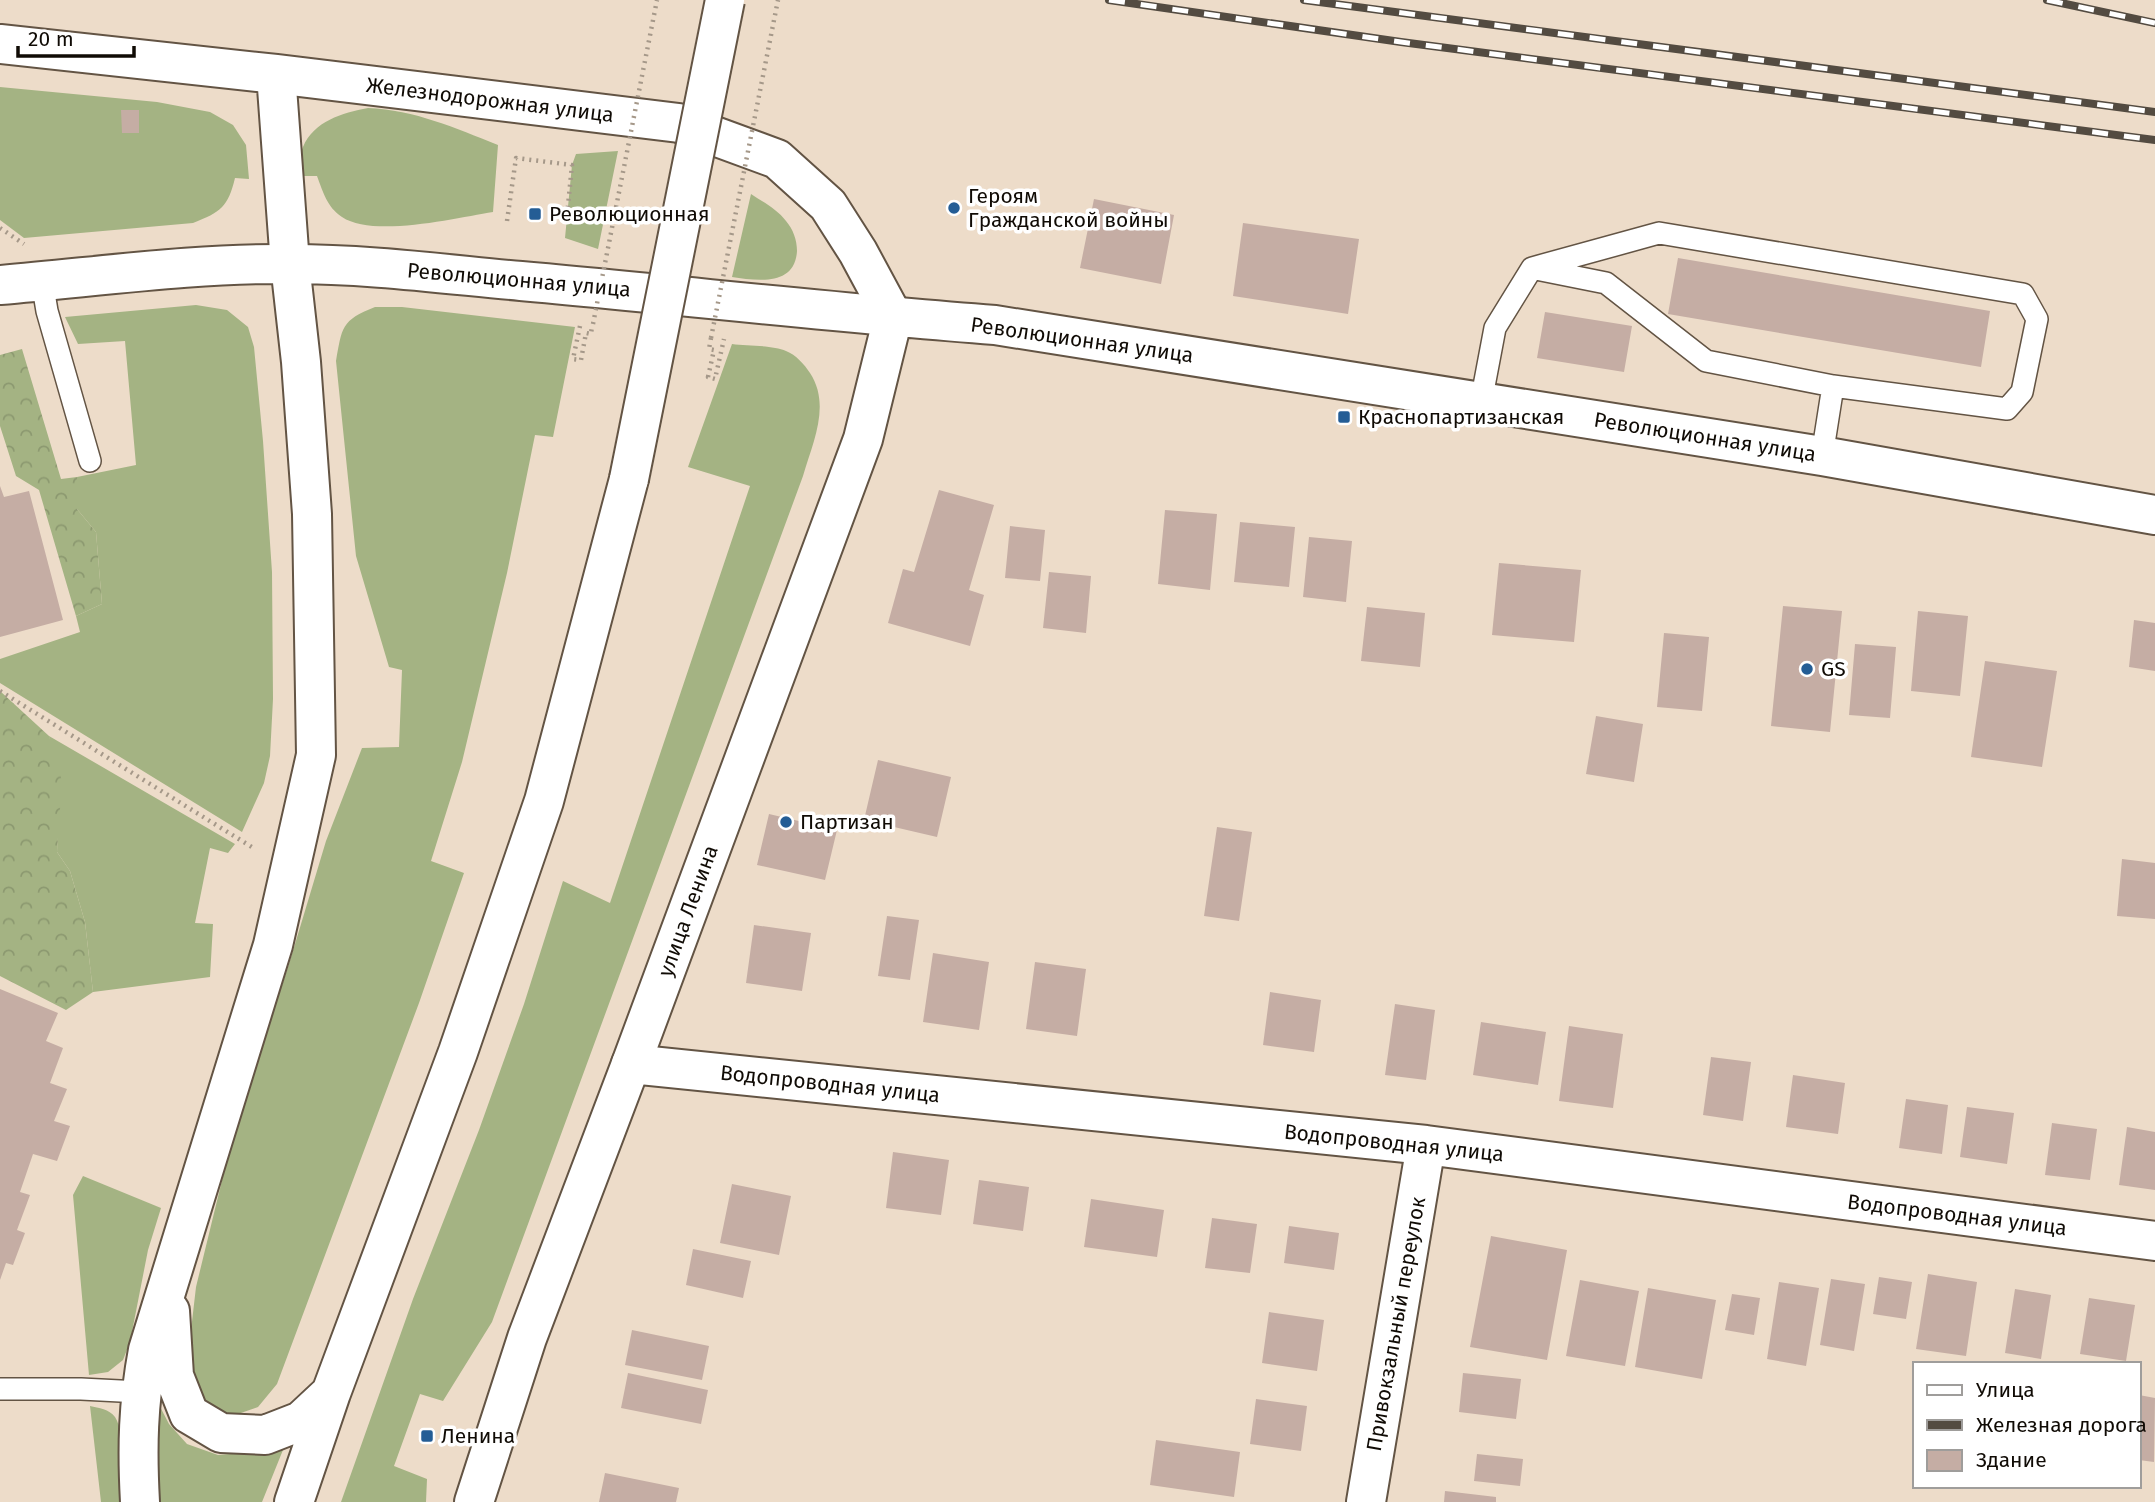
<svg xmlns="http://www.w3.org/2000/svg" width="2155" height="1502" viewBox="0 0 2155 1502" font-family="'Fira Sans',sans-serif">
  <defs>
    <pattern id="forest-crowns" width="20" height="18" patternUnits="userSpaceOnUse" patternTransform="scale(1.75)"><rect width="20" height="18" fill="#a4b383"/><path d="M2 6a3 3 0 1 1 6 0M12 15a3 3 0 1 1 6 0" fill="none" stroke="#8c9970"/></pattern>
  </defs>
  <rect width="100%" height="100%" fill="#eddcc9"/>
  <path fill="#a4b383" d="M0 87 157 102 210 112 233 125 246 145 249 179 235 178C228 207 221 212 193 223L24 238 0 220Z
    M368 108C415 110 455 128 498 145L493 212C456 218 373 238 342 217 327 207 323 192 317 176H301C301 167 299 155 303 147 314 121 342 113 368 108Z
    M618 151 598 249 565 238 572 165 576 154Z
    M751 194C763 202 777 209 786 221 793 229 797 240 797 251 795 286 758 281 732 277Z
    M196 305 227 310 248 327 254 347 263 441 272 572 273 699 270 756 264 783 242 832 0 683V659L80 632 76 616 102 604 96 532 77 509V477L136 465 125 341 78 344 65 317Z
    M375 307H402L575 327 553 437 535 435 507 573 462 762 431 861 464 873 419 1003 277 1384 258 1407 235 1415 210 1408 193 1393 188 1356 196 1287 235 1127 289 964 326 841 362 748 399 747 402 670 389 667 356 556 336 361C342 328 341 320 375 307Z
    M732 344C747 346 773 345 786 351 796 355 804 364 810 373 831 405 813 442 803 476L492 1322 443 1401 420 1394 394 1466 427 1479 426 1502H341L413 1299 479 1130 524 1004 563 881 610 903 750 486 688 467Z
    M49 736 235 844 228 853 210 848 195 923 213 924 210 977 93 992 85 922 70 871 57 852 58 827Z
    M83 1176 161 1208 148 1250 130 1342 123 1360 108 1372 89 1375 73 1195Z
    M156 1399 169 1424 187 1444 218 1455 254 1452 287 1440 262 1502H156Z
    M90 1406C99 1408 109 1409 115 1417 126 1434 124 1481 125 1502H101Z"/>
  <path fill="url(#forest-crowns)" d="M22 349 61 479 77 477V509L96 532 102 604 76 616 39 490 16 476 0 426V355Z
    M0 691 49 736 62 781 57 852 70 871 85 922 93 992 66 1010 0 976Z"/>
  <path fill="#c5ada4" d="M121 110H139V133H122Z
    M1094 199 1174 215 1161 284 1080 268Z
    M1243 223 1359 239 1348 314 1233 296Z
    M1678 258 1990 311 1981 367 1668 314Z
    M1545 312 1632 326 1624 372 1537 358Z
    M0 486 4 497 29 491 63 620 0 637Z
    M939 490 994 505 969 590 984 595 970 646 888 623 903 569 914 572Z
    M1165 510 1217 514 1210 590 1158 584Z
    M1240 522 1295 527 1289 587 1234 582Z
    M1010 526 1045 530 1040 581 1005 578Z
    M1309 537 1352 541 1346 602 1303 597Z
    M1499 563 1581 570 1574 642 1492 635Z
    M1049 572 1091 576 1086 633 1043 628Z
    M1783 606 1842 611 1830 732 1771 726Z
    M1367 607 1425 613 1420 667 1361 661Z
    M1918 611 1968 616 1960 696 1911 691Z
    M2134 620 2155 623V671L2129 667Z
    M1664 633 1709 637 1702 711 1657 707Z
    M1855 644 1896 647 1890 718 1849 715Z
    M1985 661 2057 671 2042 767 1971 757Z
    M1596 716 1643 724 1634 782 1586 774Z
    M878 760 951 777 937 837 864 820Z
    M769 814 837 830 825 880 757 865Z
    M1217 827 1252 832 1239 921 1204 916Z
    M2122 859 2155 863V919L2117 916Z
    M887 916 919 920 910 980 878 976Z
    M754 925 811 933 802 991 746 983Z
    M933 953 989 962 979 1030 923 1022Z
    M1035 962 1086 969 1077 1036 1026 1029Z
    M0 989 58 1013 46 1041 63 1048 50 1083 67 1089 54 1121 70 1126 57 1161 33 1154 20 1192 30 1195 17 1230 25 1233 13 1265 6 1263 0 1280Z
    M1270 992 1321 1000 1314 1052 1263 1045Z
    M1395 1004 1435 1010 1426 1080 1385 1075Z
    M1481 1022 1546 1032 1538 1085 1473 1075Z
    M1569 1026 1623 1034 1613 1108 1559 1101Z
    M1711 1057 1751 1062 1743 1121 1703 1115Z
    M1793 1075 1845 1083 1838 1134 1786 1127Z
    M1906 1099 1948 1105 1942 1154 1899 1148Z
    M1967 1107 2014 1113 2007 1164 1960 1157Z
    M2052 1123 2097 1129 2090 1180 2045 1175Z
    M2127 1127 2155 1132V1190L2119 1185Z
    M893 1152 949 1160 941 1215 886 1208Z
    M979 1180 1029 1187 1023 1231 973 1224Z
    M732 1184 791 1196 779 1255 720 1243Z
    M1091 1199 1164 1210 1157 1257 1084 1247Z
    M1212 1218 1257 1224 1250 1273 1205 1268Z
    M1289 1226 1339 1233 1334 1270 1284 1263Z
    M1491 1236 1567 1250 1547 1360 1470 1347Z
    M693 1249 751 1261 743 1298 686 1285Z
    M1928 1274 1977 1282 1966 1356 1916 1349Z
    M1879 1277 1912 1282 1906 1319 1873 1314Z
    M1831 1279 1865 1284 1854 1351 1820 1345Z
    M1580 1280 1639 1291 1625 1366 1566 1356Z
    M1779 1282 1819 1288 1806 1366 1767 1359Z
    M1648 1288 1716 1300 1702 1379 1635 1367Z
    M2015 1289 2051 1295 2041 1359 2005 1353Z
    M1732 1294 1760 1298 1754 1335 1725 1330Z
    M2089 1298 2135 1305 2126 1361 2080 1354Z
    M1269 1312 1324 1320 1317 1371 1262 1363Z
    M632 1330 709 1346 702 1380 625 1365Z
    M628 1373 708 1390 701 1424 621 1408Z
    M1463 1373 1521 1379 1516 1419 1459 1412Z
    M2139 1395 2155 1398 2154 1462 2139 1460Z
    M1256 1399 1307 1406 1301 1451 1250 1444Z
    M1156 1440 1240 1452 1234 1497 1150 1485Z
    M1477 1454 1523 1459 1520 1486 1474 1481Z
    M605 1473 679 1488 676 1502H599Z
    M1445 1491 1496 1497V1502H1444Z"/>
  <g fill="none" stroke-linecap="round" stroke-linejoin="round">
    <g stroke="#635444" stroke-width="24">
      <path id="service" d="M1536 269 1606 283 1706 361 1833 386
        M42 281 47 311 90 461
        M1481 402 1495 328 1532 268 1659 233 2023 294 2037 319 2022 392 2007 409 1833 386 1822 456
        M0 1389H81L140 1392"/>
    </g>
    <g stroke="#635444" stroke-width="42">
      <path id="minor" d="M631 1064 1426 1145 2155 1241
        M1366 1502 1426 1145"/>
    </g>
    <g stroke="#635444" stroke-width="42">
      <path id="tertiary" d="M0 44 276 74 679 123 777 159 828 205 858 252 893 317
        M276 74 290 264"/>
    </g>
    <g stroke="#635444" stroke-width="42">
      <path id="secondary" d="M0 285C96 277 193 263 290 264 367 264 444 274 521 281 679 295 837 313 995 325L1822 456 2155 515
        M170 1311 174 1376 189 1414 221 1433 265 1435 301 1421 331 1393
        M140 1502C137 1448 138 1404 148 1350L273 945 316 755 312 514 301 362 290 264
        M294 1502 331 1393 458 1052 544 801 629 479
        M474 1502 527 1338 631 1064 863 439 893 317"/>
    </g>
    <path stroke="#a59889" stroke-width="4.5" stroke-dasharray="2 5" stroke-linecap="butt" d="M507 221 516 158 572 165 566 226
      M0 228 24 244
      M580 326 573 359 581 360 586 333 591 334 592 326
      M711 338 709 349 714 350 708 377 715 379 724 339
      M0 691 255 849"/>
    <use href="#service" stroke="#fff" stroke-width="21"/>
    <use href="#minor" stroke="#fff" stroke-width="38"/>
    <use href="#tertiary" stroke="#fff" stroke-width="38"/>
    <use href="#secondary" stroke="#fff" stroke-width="38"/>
    <g stroke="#534b41" stroke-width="8">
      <path id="rail" d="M1109 0 1401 42 2155 140
        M1304 0 2155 112
        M2047 0 2155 23"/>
    </g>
    <use href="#rail" stroke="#fff" stroke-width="5" stroke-dasharray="16" stroke-linecap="butt"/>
    <g stroke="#635444" stroke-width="42" stroke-linecap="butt">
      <path id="secondary-bridge" d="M629 479 725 0"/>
    </g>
    <path stroke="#a59889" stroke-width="4.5" stroke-dasharray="2 5" stroke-linecap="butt" d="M593 324 657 0
      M711 338 778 0"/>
    <use href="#secondary-bridge" stroke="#fff" stroke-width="38"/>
  </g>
  <g fill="#245d95" stroke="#fff" stroke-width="2.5">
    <circle cx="954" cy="208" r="7"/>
    <rect x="528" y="207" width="14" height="14" rx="3.5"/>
    <rect x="1337" y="410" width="14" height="14" rx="3.5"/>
    <circle cx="1807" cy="669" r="7"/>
    <circle cx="786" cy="822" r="7"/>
    <rect x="420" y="1429" width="14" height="14" rx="3.5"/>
  </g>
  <g text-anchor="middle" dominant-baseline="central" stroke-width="7" stroke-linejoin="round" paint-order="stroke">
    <g font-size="21" fill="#100b05" stroke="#fff">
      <text transform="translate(490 100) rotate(7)">Железнодорожная улица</text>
      <text transform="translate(519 280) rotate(5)">Революционная улица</text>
      <text transform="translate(1082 340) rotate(8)">Революционная улица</text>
      <text transform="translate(1705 437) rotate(9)">Революционная улица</text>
      <text transform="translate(688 911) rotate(-70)">улица Ленина</text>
      <text transform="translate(830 1084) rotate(6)">Водопроводная улица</text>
      <text transform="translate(1394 1143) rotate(6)">Водопроводная улица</text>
      <text transform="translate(1957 1215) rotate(7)">Водопроводная улица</text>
      <text transform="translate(1396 1324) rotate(-80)">Привокзальный переулок</text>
    </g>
    <g font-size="21" fill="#100b05" stroke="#fff" text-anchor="start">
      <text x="968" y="196">Героям<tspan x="968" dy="24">Гражданской войны</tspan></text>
      <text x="549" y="214">Революционная</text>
      <text x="1358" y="417">Краснопартизанская</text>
      <text x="1821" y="669">GS</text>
      <text x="800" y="822">Партизан</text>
      <text x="441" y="1436">Ленина</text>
    </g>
  </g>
  <rect x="1913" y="1362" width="228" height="126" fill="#ffffff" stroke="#9f9d9b" stroke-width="2"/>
  <rect x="1927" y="1385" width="35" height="10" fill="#ffffff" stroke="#9f9d9b" stroke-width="2"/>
  <text x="1976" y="1397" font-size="21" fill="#100b05">Улица</text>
  <rect x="1927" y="1420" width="35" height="10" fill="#534b41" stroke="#9f9d9b" stroke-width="2"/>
  <text x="1976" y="1432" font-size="21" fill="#100b05">Железная дорога</text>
  <rect x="1927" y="1450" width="35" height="21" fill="#c5ada4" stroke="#9f9d9b" stroke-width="2"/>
  <text x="1976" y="1467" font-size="21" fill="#100b05">Здание</text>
  <path d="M18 46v10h116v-10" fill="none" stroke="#100b05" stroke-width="3.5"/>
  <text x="28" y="46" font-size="21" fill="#100b05" stroke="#ffffff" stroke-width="5" paint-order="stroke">20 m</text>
</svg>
